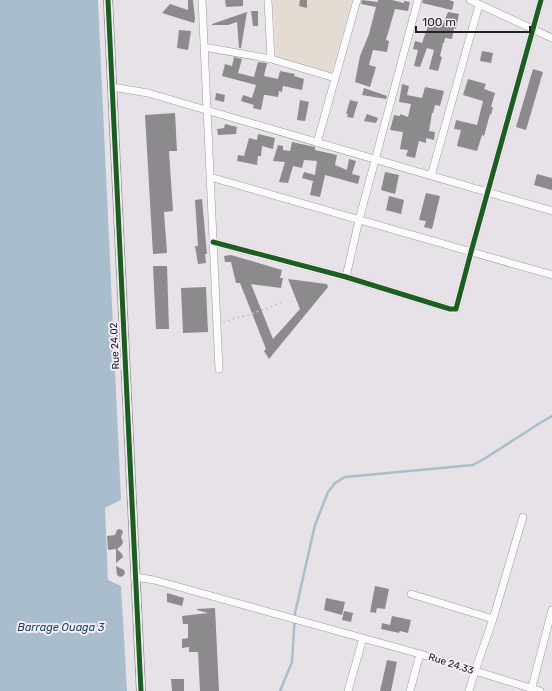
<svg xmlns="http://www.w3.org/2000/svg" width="552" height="691" viewBox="0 0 552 691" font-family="Rubik,sans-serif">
  <rect width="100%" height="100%" fill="#e6e2e7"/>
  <path fill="#e4dcd3" d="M273 0H352L330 78 277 63Z"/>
  <path fill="#aabdcd" d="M0 0H98L121 500 105 508 108 580 121 586 127 691H0Z"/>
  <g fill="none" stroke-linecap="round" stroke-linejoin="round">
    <path stroke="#aabdcd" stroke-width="2.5" d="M280 691 292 662 295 613 315 525 328 492 335 483 345 477 473 465 484 459 540 423 552 416"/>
  </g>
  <path fill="#8d8a8e" d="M188 0H193L195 19 194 23 162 13 170 4 188 10Z
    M225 0H243V6L226 7Z
    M300 0H307V8L299 6Z
    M362 0 378 2V0H392L404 3V1L410 2 408 11 395 9 386 40 389 41 387 52 373 50 369 65 376 67 370 87 355 82 360 56 369 34 376 7 361 4Z
    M423 0H449L454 2 452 10 422 3Z
    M251 11H258V26H253Z
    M247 12 241 48H239L237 22 228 25H212V24Z
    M448 12 459 14 456 29 454 28 452 39 445 38 444 43H443L440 56 442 57 438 71 429 69 434 50 427 48 420 67 414 66 418 50 413 49 415 41 422 43 430 20 443 24Z
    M179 30 191 31 188 50 177 48Z
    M482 51 493 53 491 63 480 61Z
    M234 57 242 59 238 73 254 77 258 62 267 63 264 76 278 79 280 71 295 74 294 76 304 79 302 90 283 86 282 92 279 91 278 97 266 95H264L261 110 253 108 254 105 241 101 243 95 252 98 256 85 222 76 225 64 232 66Z
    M533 69 543 72 526 130 516 127Z
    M468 79 486 84 484 89 495 93 491 107H493L491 115 490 114 484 136 482 135 477 151 457 146 461 130 454 129 456 120 477 125 483 101 463 95Z
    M402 84 409 86 407 95 422 98 425 87 444 91 440 106 435 105 433 113H432L429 131 435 132 434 140 426 138V143L419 141 415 158 406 156 408 150 400 149 403 132 390 130 394 115 400 116V114L408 117 411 104 399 102Z
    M364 88 387 96 386 99 362 95Z
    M216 93 225 95 224 102 215 100Z
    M300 100 309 102 305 121 297 120Z
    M350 100 358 102 353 118 347 117 348 114H346Z
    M175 113 177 151H169L173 211 164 212 167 253 153 254 145 115Z
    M367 114 378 118 376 123 364 121Z
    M225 124 237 127 236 134 218 135 217 129 224 128Z
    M258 134 275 138 273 149 262 146 261 156H258L257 165 237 161 238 155 244 156 249 138 257 140Z
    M292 142 315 147V150L337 155 335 165 347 170 349 159 356 161 352 174 360 176 358 184 325 175 320 197 310 195 313 181 302 178 304 172 315 175 317 161 304 160 302 168 293 166 288 183 279 182 285 162 273 161 278 145 283 146V150L290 151Z
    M385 172 399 175 395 194 381 190Z
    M537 174 552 178V190L534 185Z
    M426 193 440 196 432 229 424 227 426 221 419 220Z
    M389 196 404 200 401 214 386 210Z
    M202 199 207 254H205L206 263 198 264 195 246H198L195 200Z
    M231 255 282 270 280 278H283L281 288 251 284 273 339 300 309 288 279 327 284 328 287 269 359 264 351 266 349 240 283H236L231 262H225L224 256Z
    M153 266H167L169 329H156Z
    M206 287 208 332 183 333 181 288Z
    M119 529 122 530 123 532 121 537 123 542 122 545 117 549 122 554 123 557 116 563V549L108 550 107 536 115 535 117 530Z
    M116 566 124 570 125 573 123 576 120 577 117 575Z
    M375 586 389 589 385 609 377 608 376 613 370 612Z
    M167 593 184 598 182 606 167 602Z
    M326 598 345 602 342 615 324 610Z
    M215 608 219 691H200L198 652H189V647L182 648V639L188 638V624H183L182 616 208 613 197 610V609Z
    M344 611 353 613 351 622 342 620Z
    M392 616 411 620 408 633 400 631 399 633 381 629 382 623 390 625Z
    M387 660 397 662 391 691H380Z
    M171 679H184V691H172Z"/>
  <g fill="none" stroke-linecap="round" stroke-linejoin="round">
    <g stroke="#9d999e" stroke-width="8">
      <path id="minor" d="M202 0 219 369
        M268 0 271 59
        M470 0 552 38
        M204 47 271 59 335 78
        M112 87 148 93 552 211
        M317 143 357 0
        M431 176 479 5
        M210 177 552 275
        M213 242 346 277 450 309H456L471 252 541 0
        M346 277 359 220 418 0
        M135 577 154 580 420 654 540 691
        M411 594 493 619
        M348 691 363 638
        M410 691 420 654
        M469 691 475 671 493 619 523 517
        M531 691 552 610"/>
    </g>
    <g stroke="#9d999e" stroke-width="10">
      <path id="tertiary" d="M108 0 141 691"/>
    </g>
    <path stroke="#c2c1c2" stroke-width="1.5" stroke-dasharray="2 3" stroke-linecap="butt" d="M223 322 251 314 281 303"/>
    <use href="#minor" stroke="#fbfbfb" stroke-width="7"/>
    <use href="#tertiary" stroke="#fbfbfb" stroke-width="8"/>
    <g stroke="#f5ecf8" stroke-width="8">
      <path id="cycleway" d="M108 0 141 691
        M213 242 346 277 450 309H456L471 252 541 0"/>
    </g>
    <use href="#cycleway" stroke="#1b5e20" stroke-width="5"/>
  </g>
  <g text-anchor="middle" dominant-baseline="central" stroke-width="4" stroke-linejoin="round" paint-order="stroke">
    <g font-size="10" fill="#242125" stroke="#f5ecf8">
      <text transform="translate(115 346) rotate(-93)">Rue 24.02</text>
      <text transform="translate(451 664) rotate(18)">Rue 24.33</text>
    </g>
    <g font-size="11" font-style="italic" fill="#174a68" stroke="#f5ecf8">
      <text x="61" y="627">Barrage Ouaga 3</text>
    </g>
  </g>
  <path d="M416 26v6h114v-6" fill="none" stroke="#242125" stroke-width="2"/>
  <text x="422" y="26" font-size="12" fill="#242125" stroke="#f5ecf8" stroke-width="3" paint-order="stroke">100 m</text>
</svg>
